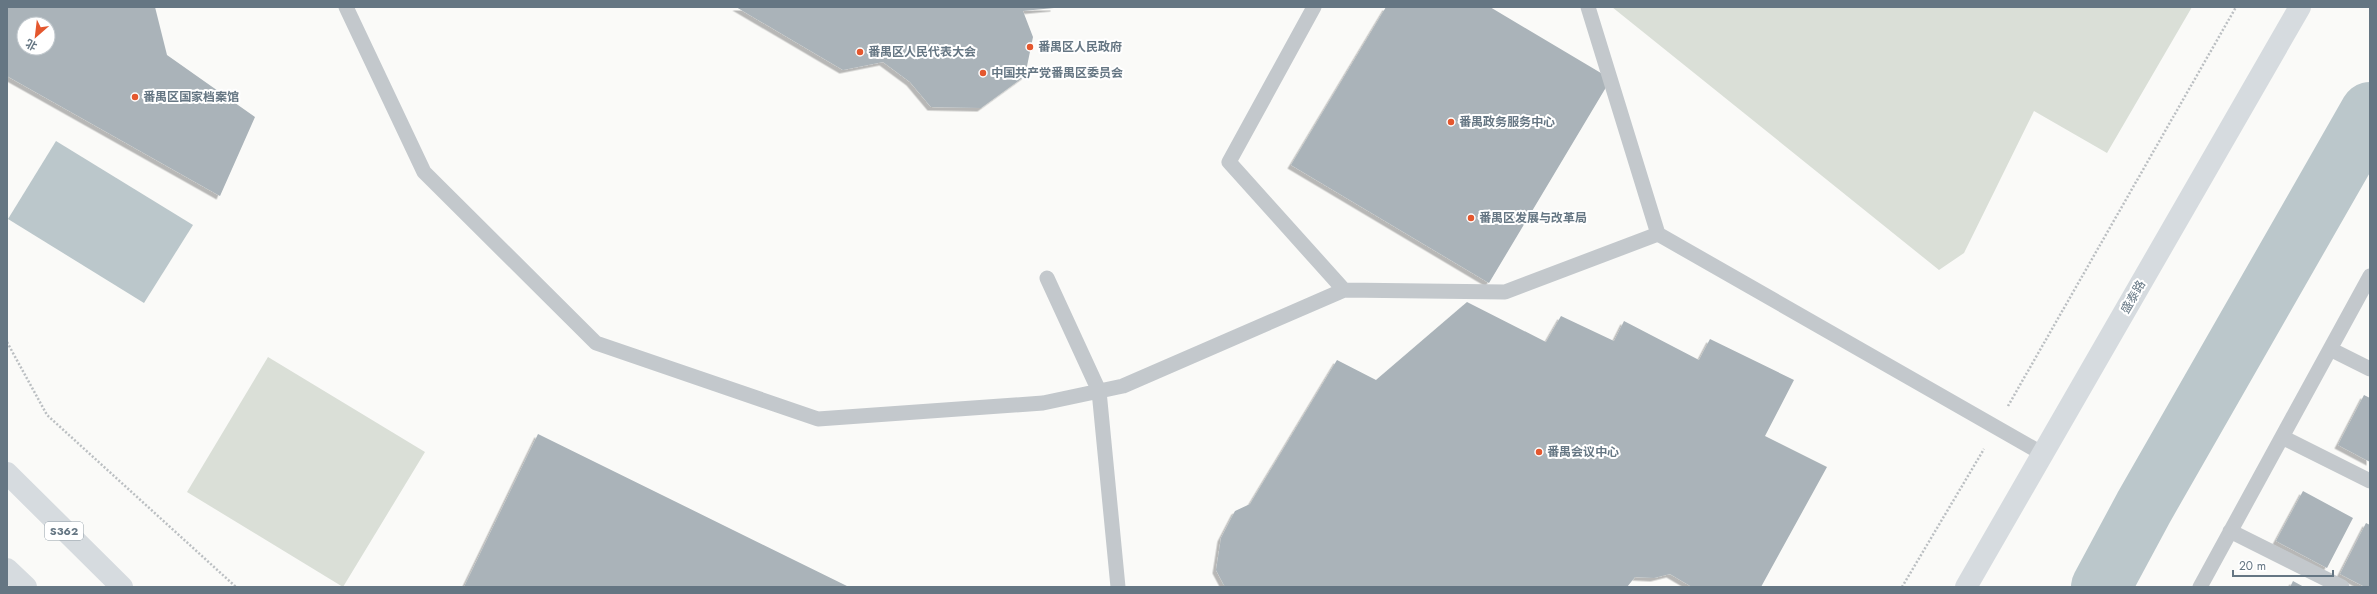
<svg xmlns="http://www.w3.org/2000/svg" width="2377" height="594" viewBox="0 0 2377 594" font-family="Jost,'Noto Sans SC',sans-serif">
  <defs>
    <filter id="shadow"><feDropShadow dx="-3.5" dy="3.5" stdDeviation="0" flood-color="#0004"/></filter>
  </defs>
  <rect width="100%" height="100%" fill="#fafaf8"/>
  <path fill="#dadfd7" d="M1612 7H2192L2107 153 2034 111 1964 253 1939 270Z
    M268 357 425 452 343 587 187 492Z"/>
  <path fill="#bbc7cb" d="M56 141 193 225 144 303 8 219Z"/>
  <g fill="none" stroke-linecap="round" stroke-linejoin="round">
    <path stroke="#bbc7cb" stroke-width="60" d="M2101 587 2144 507 2370 112"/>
  </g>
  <path fill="#aab3b9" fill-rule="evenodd" filter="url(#shadow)" d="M7 7H155L167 55 255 117 220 196 7 76ZM24 24H48V48H24Z
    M736 7H1054V8L1023 11 1033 37 1025 76 981 108 931 107 910 82 883 62 843 70Z
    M1386 7H1490L1611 79 1489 283 1291 165Z
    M1467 302 1546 342 1561 316 1614 341 1624 321 1699 360 1710 339 1794 380 1765 436 1827 467 1761 587H1692L1670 574 1654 578 1635 577 1627 587H1225L1216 570 1221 538 1235 511 1250 504 1337 360 1376 380Z
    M2364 395 2370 398V462L2338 445Z
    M538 434 849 587H464Z
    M2303 491 2353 518 2327 568 2276 541Z
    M2366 523 2370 525V587H2365L2340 574Z
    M2293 581 2304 587H2290Z"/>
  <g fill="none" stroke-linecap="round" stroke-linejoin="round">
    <path stroke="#bbbfc2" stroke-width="2.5" stroke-dasharray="2 2" stroke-linecap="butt" d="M7 342 47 415 236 587
      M2008 406 2236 7
      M1902 587 1984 449"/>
    <path stroke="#c3c8cc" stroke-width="15" d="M346 7 424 172 596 343 818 419 1043 403 1123 386 1344 290 1505 292 1658 234 2043 454
      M1314 7 1229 162 1344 290
      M1588 7 1658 234
      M1047 278 1099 391 1118 587
      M2330 349 2370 369
      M2282 437 2370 481
      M2230 531 2342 587
      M2200 587 2370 276"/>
    <path stroke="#d6dbdf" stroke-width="22" d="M1966 587 2300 7"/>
    <path stroke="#d6dbdf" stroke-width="22" d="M7 473 122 587
      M7 569 26 587"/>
  </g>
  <g fill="#e4572e" stroke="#fff" stroke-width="1.5">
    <circle cx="1030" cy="47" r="4"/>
    <circle cx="860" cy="52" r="4"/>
    <circle cx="983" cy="73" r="4"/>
    <circle cx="135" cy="97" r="4"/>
    <circle cx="1451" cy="122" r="4"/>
    <circle cx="1471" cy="218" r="4"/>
    <circle cx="1539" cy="452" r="4"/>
  </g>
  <g text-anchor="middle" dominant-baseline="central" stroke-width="4" stroke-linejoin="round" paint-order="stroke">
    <rect fill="#fff" stroke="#939fa8" stroke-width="1" x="45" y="522" width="38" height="18" rx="3"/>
    <g font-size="11" font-weight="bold" fill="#657683">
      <text x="64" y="531">S362</text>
    </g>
    <g font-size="12" font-weight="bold" fill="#657683" stroke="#fff" text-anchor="start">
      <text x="1038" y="47">番禺区人民政府</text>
      <text x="868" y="52">番禺区人民代表大会</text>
      <text x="991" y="73">中国共产党番禺区委员会</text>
      <text x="143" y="97">番禺区国家档案馆</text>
      <text x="1459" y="122">番禺政务服务中心</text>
      <text x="1479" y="218">番禺区发展与改革局</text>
      <text x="1547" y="452">番禺会议中心</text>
    </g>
    <g font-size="12" fill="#657683" stroke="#fff">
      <text transform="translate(2133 297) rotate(-60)">盛泰路</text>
    </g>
  </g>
  <rect width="2377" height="594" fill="none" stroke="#657683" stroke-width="16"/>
  <g transform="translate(36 36) rotate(208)"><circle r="19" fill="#ffffff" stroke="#c1c8cd"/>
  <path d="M0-3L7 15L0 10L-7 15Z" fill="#e4572e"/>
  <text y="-6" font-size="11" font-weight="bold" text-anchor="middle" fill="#657683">北</text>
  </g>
  <path d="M2233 570v6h100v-6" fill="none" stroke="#657683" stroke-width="2"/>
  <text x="2239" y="570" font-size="12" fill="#657683" stroke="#ffffff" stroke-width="3" paint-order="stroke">20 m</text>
</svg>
